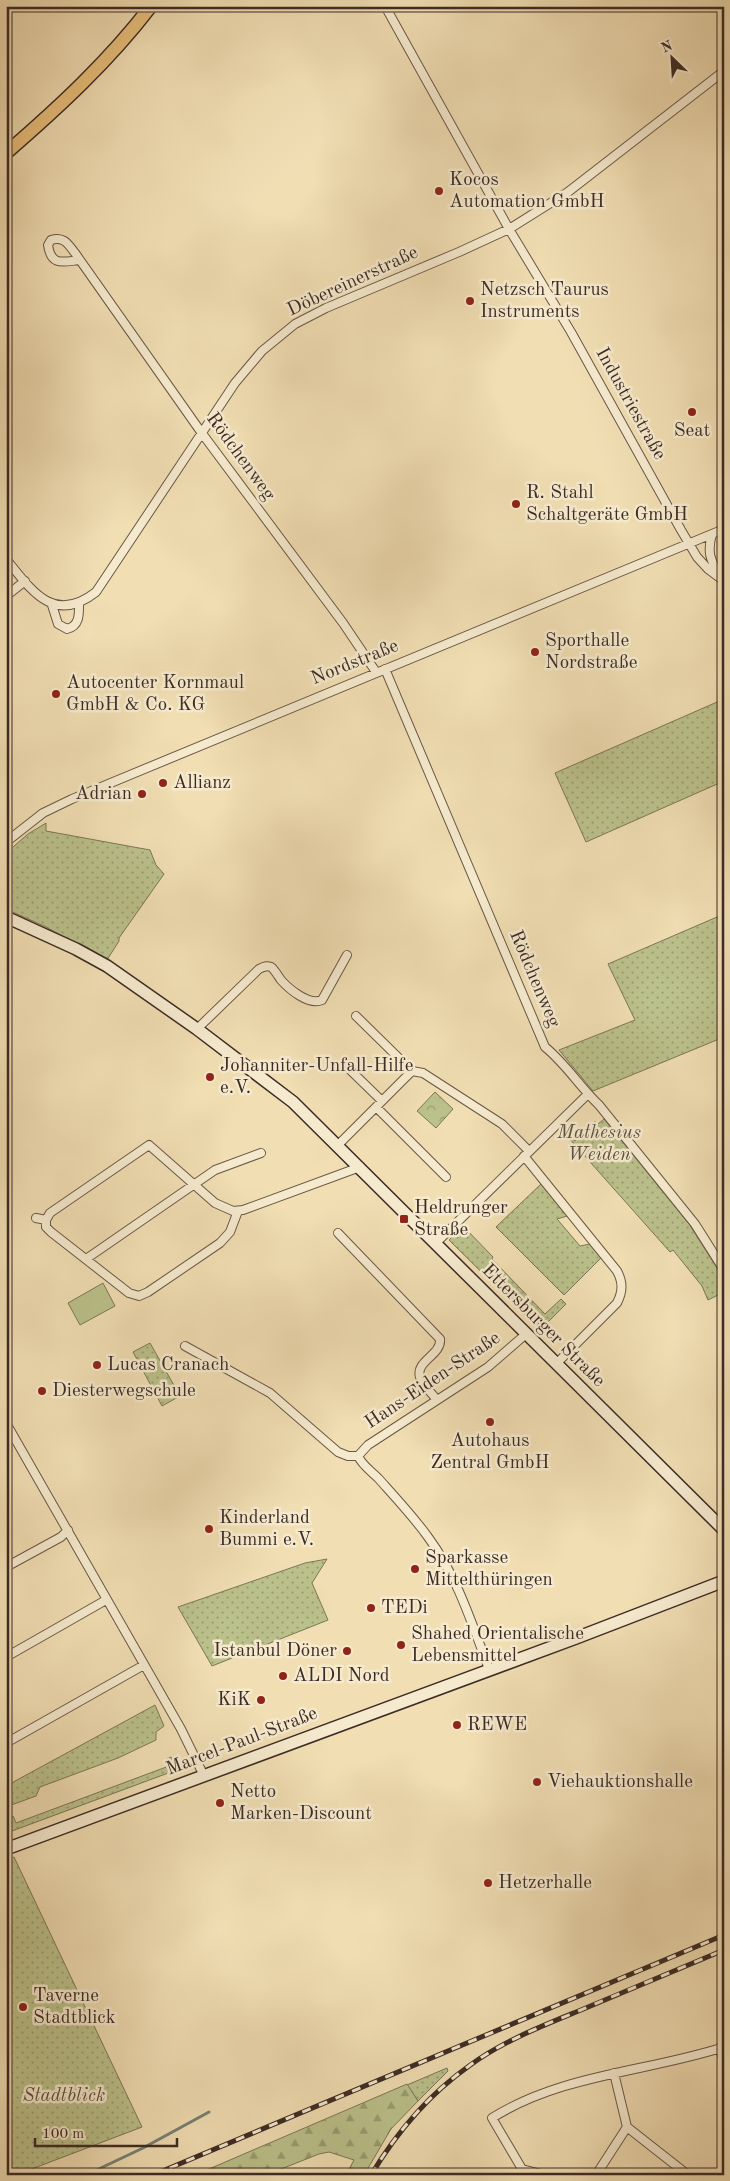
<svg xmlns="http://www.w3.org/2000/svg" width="730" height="2181" viewBox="0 0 730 2181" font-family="'Old Standard TT',serif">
  <defs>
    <pattern id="grass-dots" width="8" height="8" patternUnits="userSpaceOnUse" patternTransform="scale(1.25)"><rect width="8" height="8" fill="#bbc18b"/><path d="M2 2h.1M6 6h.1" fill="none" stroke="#999d71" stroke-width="1.8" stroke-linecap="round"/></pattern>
    <pattern id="forest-firs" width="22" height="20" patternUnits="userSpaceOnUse" patternTransform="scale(1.25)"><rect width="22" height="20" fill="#bbc18b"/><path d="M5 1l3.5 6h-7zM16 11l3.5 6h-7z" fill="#999d71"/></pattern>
    <pattern id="park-crowns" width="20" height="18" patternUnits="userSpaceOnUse" patternTransform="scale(1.25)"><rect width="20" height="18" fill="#bbc18b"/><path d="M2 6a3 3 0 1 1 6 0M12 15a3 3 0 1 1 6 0" fill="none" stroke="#999d71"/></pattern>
  </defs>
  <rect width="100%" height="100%" fill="#f1deb3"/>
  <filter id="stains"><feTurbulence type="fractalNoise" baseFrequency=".004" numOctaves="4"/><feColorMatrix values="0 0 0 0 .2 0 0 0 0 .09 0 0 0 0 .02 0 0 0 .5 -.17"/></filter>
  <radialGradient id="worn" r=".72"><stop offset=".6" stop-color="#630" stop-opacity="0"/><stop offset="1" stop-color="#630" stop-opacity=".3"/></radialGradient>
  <path fill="url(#grass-dots)" stroke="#7c7658" d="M724 699V781L586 842 555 773Z
    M46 823V831L150 850 156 865 164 874 119 938V941L107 960 44 926 6 909V853L28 834Z
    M724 914V1037L593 1091 559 1050 635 1020 608 964Z
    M604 1119 689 1224 724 1279V1292L708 1300 702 1286 673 1250 670 1252 567 1136 568 1135 575 1141 595 1121 598 1124Z
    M541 1184 567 1216 557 1219 580 1246 590 1244 601 1258 564 1295 496 1227Z
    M463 1226 493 1257 492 1259 545 1314 561 1299 566 1304 546 1324 542 1320 536 1326 449 1240Z
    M150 1343 180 1396 162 1406 133 1352Z
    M327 1559 312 1583 328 1620 212 1666 178 1607 305 1563Z
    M155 1705 164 1726 156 1732V1740L118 1758 40 1787 36 1796 6 1807V1786Z
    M171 1757 175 1766 171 1772 12 1831 7 1826 13 1816 16 1823 169 1766 167 1759Z
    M14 1857 142 2127 16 2175H6V1860Z
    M447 2068 448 2071 418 2101 407 2085Z"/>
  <path fill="url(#forest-firs)" stroke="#7c7658" d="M407 2084 418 2101 391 2129 364 2175H346L354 2160 329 2152 319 2154 266 2175H195Z"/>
  <path fill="url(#park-crowns)" stroke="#7c7658" d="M435 1092 453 1109 436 1128 417 1111Z"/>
  <path fill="#bbc18b" stroke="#7c7658" d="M103 1283 115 1306 80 1325 68 1303Z"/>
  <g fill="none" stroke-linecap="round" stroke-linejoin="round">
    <path stroke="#758275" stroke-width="3" d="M86 2175 143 2148 209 2112"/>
    <g stroke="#695848" stroke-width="10">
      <path id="street" d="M385 6 509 229 571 332 681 530 697 557 708 569 724 581
        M79 260C62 262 51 266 48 245L51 240C64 236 68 244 75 253L201 432 343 623 376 672
        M712 534C707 552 710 559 719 575
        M6 559C32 591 54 625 96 592L235 383 262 351 295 324 326 308 459 252 509 229 568 192 724 71
        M6 596 25 581
        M52 605 58 624 67 629C80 626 79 614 79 603
        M385 669 545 1047C566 1064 580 1087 599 1105L695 1224 724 1270
        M6 842 43 813 72 799 724 529
        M356 1016 412 1071 423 1073 502 1124 529 1151
        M197 1029 259 969C263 967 266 965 271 967 275 970 278 976 281 980 289 989 309 1006 322 1000L347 955
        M345 1065 382 1101
        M376 1107 446 1177
        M338 1145 412 1071
        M524 1156 617 1271C623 1282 623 1291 617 1303L556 1364
        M36 1218 46 1220 50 1213 149 1145 215 1203 233 1211 243 1210 360 1167
        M46 1220V1227L51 1232 129 1293 139 1296 148 1292 220 1243 230 1232 238 1211
        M338 1233 440 1339C442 1355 415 1361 420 1377 422 1385 432 1393 437 1400
        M436 1243 588 1094
        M86 1259 215 1170 261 1153
        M185 1346 270 1393 338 1452 348 1456H358
        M6 1423 181 1729 204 1776
        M358 1456C362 1465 371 1471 378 1478 395 1497 413 1516 428 1537 457 1576 472 1624 489 1669
        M358 1456 368 1445 488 1367 526 1334
        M6 1567 61 1537 68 1530
        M6 1657 106 1600
        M6 1743 144 1665
        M719 2048 724 2060
        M614 2073 627 2127 688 2175
        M545 2175 522 2169 492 2118C562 2074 647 2072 724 2047
        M596 2175 627 2127"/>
    </g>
    <g stroke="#3c2b25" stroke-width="14">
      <path id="secondary" d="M6 917 76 949 107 966 197 1029 293 1102 724 1530
        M6 1849 576 1638 724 1581"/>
    </g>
    <g stroke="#3c2b25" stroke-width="15">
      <path id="primary" d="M6 153C58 108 109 61 151 6"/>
    </g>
    <use href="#street" stroke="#f6eace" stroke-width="8"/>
    <use href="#secondary" stroke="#f6eace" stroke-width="11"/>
    <use href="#primary" stroke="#e8bf7a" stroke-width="12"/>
    <g stroke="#3c2b25" stroke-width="5">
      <path id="rail" d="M153 2175 724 1935
        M371 2175C397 2132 428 2095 469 2066 503 2041 542 2026 581 2010 628 1990 676 1970 724 1950"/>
    </g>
    <use href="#rail" stroke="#f6eace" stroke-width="3" stroke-dasharray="9" stroke-linecap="butt"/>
  </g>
  <g fill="#8f2418" stroke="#f6eace" stroke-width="2">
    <circle cx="439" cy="191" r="5"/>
    <circle cx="470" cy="301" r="5"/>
    <circle cx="692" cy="412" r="5"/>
    <circle cx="516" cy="504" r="5"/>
    <circle cx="535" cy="652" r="5"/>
    <circle cx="56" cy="694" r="5"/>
    <circle cx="163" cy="783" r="5"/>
    <circle cx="142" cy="794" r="5"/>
    <circle cx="210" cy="1077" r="5"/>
    <rect x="399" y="1214" width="10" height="10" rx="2.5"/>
    <circle cx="97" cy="1365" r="5"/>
    <circle cx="42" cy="1391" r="5"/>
    <circle cx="490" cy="1422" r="5"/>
    <circle cx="209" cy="1529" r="5"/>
    <circle cx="415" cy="1569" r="5"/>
    <circle cx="371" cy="1608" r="5"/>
    <circle cx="401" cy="1645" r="5"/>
    <circle cx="347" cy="1651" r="5"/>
    <circle cx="283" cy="1676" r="5"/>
    <circle cx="261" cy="1700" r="5"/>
    <circle cx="457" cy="1725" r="5"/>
    <circle cx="537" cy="1782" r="5"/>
    <circle cx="220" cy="1803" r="5"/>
    <circle cx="488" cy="1883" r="5"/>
    <circle cx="23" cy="2007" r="5"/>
  </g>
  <g text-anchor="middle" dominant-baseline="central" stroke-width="5" stroke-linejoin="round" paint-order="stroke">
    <g font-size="19" fill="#3c2b25" stroke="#f6eace" text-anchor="start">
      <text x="449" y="180">Kocos<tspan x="449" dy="22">Automation GmbH</tspan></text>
      <text x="480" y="290">Netzsch Taurus<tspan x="480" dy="22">Instruments</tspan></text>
      <text x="692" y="431" text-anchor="middle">Seat</text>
      <text x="526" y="493">R. Stahl<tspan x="526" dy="22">Schaltgeräte GmbH</tspan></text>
      <text x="545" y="641">Sporthalle<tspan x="545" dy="22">Nordstraße</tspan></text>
      <text x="66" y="683">Autocenter Kornmaul<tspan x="66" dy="22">GmbH &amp; Co. KG</tspan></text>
      <text x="173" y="783">Allianz</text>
      <text x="132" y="794" text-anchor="end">Adrian</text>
      <text x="220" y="1066">Johanniter-Unfall-Hilfe<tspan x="220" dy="22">e.V.</tspan></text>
      <text x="414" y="1208">Heldrunger<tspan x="414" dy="22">Straße</tspan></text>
      <text x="107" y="1365">Lucas Cranach</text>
      <text x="52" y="1391">Diesterwegschule</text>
      <text x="490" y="1441" text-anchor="middle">Autohaus<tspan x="490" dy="22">Zentral GmbH</tspan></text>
      <text x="219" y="1518">Kinderland<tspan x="219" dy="22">Bummi e.V.</tspan></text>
      <text x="425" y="1558">Sparkasse<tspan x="425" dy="22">Mittelthüringen</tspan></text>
      <text x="381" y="1608">TEDi</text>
      <text x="411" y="1634">Shahed Orientalische<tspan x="411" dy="22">Lebensmittel</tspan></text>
      <text x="337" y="1651" text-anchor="end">Istanbul Döner</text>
      <text x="293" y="1676">ALDI Nord</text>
      <text x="251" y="1700" text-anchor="end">KiK</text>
      <text x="467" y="1725">REWE</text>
      <text x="547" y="1782">Viehauktionshalle</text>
      <text x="230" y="1792">Netto<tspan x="230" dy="22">Marken-Discount</tspan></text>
      <text x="498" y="1883">Hetzerhalle</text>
      <text x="33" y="1996">Taverne<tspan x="33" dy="22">Stadtblick</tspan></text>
    </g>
    <g font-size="19" fill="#3c2b25" stroke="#f6eace">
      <text transform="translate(353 282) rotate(-25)">Döbereinerstraße</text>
      <text transform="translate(630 404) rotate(61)">Industriestraße</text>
      <text transform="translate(240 457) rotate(54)">Rödchenweg</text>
      <text transform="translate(355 663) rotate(-22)">Nordstraße</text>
      <text transform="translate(534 979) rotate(67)">Rödchenweg</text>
      <text transform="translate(543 1326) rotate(45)">Ettersburger Straße</text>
      <text transform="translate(433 1381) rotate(-34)">Hans-Eiden-Straße</text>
      <text transform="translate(242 1742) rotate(-21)">Marcel-Paul-Straße</text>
    </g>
    <g font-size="19" font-style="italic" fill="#5c503e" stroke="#f6eace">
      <text x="599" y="1133">Mathesius<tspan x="599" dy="22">Weiden</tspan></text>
      <text x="64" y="2096">Stadtblick</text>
    </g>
  </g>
  <rect width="730" height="2181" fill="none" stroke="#f1deb3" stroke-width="25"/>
  <rect x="8" y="8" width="715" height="2166" fill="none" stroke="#3c2b25" stroke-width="2.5"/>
  <rect x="12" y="12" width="705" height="2156" fill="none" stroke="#3c2b25"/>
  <g transform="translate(672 58) rotate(335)" stroke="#f6eace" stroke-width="4" paint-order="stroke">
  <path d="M0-4L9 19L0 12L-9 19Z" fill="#3c2b25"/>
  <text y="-8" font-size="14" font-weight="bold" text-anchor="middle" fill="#3c2b25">N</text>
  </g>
  <path d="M35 2138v8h142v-8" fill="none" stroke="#3c2b25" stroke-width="2.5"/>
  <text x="42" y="2138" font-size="15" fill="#3c2b25" stroke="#f6eace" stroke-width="4" paint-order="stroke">100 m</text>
  <rect width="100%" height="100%" filter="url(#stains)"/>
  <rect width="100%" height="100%" fill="url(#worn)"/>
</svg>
